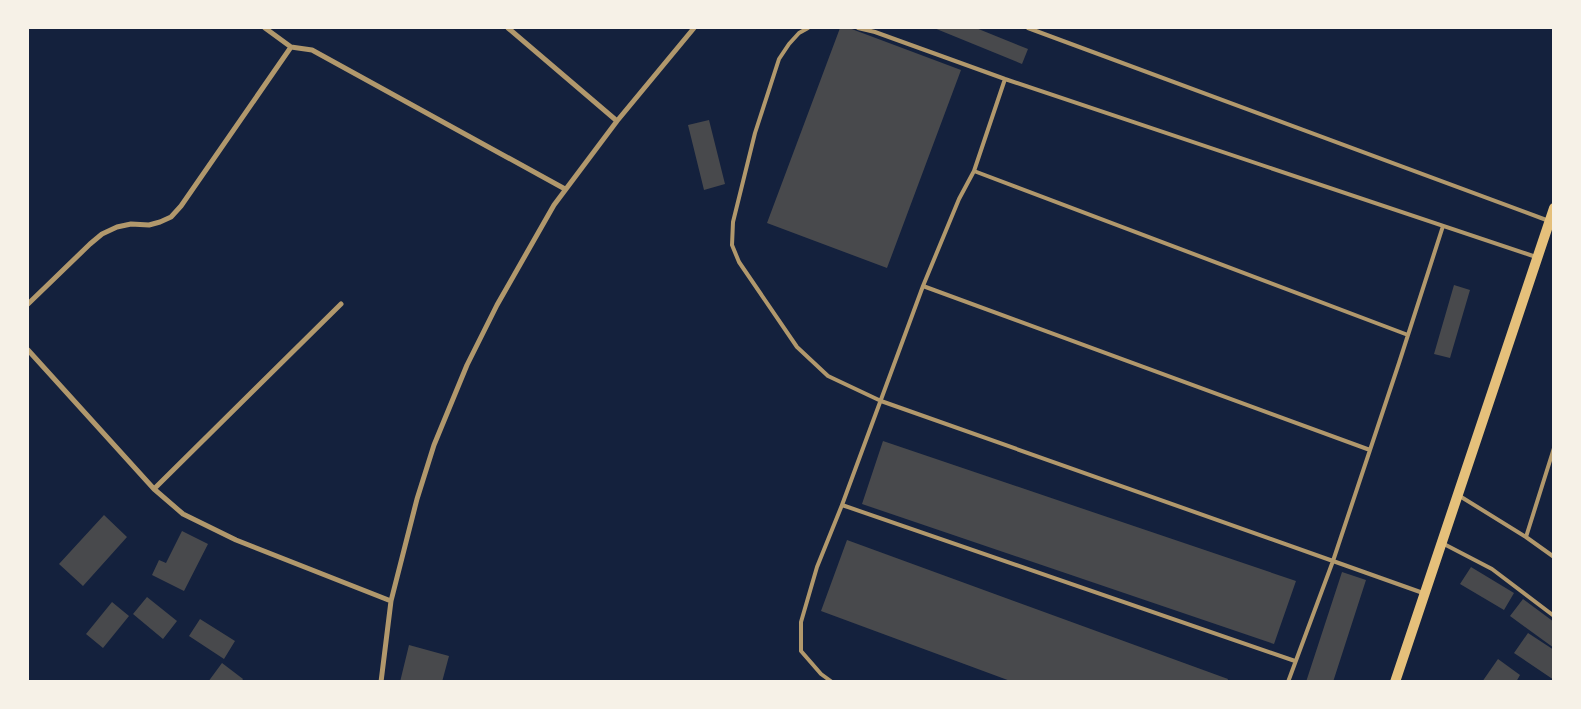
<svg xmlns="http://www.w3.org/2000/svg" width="1581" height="709" viewBox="0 0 1581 709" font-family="'Exo 2',sans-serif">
  <rect width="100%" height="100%" fill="#14213d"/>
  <path fill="#48494c" d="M840 28H849L961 70 887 268 767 223Z
    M934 28H976L1028 49 1022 64Z
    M709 120 725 184 704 190 688 125Z
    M1454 285 1470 290 1450 358 1434 354Z
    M883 441 1296 581 1274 644 862 504Z
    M104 515 127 537 83 586 59 564Z
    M182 531 208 544 184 591 152 575 159 560 166 563Z
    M847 540 1228 679 1227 682H1013L821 611Z
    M1471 567 1514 593 1504 610 1460 584Z
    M1342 572 1366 580 1333 682H1306Z
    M147 597 177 621 163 639 133 614Z
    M1523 599 1554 622V648L1510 616Z
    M112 602 129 616 103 648 86 634Z
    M200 619 235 641 224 659 189 636Z
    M1528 633 1554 650V680L1514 653Z
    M409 645 449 656 442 682H400Z
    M1498 659 1520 675 1516 682H1482Z
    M222 663 243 679 241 682H208Z"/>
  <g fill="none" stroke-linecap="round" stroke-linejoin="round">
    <path stroke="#b1986c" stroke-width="4" d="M808 28 799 33 789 44 779 59 755 133 733 222 732 245 739 262 797 347 828 376 881 401 1333 561 1399 363 1443 226
      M858 28 875 32 1005 79 1536 257
      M1028 28 1549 221
      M974 171 1408 335
      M923 286 1370 450
      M1458 495 1526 537 1554 557
      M842 505 1295 661
      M1526 537 1554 448
      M1442 543 1492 569 1554 616
      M832 682 821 674 801 651V622L817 567 842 505 923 286 959 199 974 171 1005 79
      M1288 682 1333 561 1423 593"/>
    <path stroke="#b1986c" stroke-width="5" d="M508 28 617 121
      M291 47 312 50 565 189
      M28 304 90 244 102 234 117 227 131 224 149 225 160 222 171 217 181 206 291 47 265 28
      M28 350 154 489 183 514 236 540 391 601
      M154 489 341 304
      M381 682 391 601 417 499 434 445 467 365 497 305 554 205 617 121 694 28"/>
    <path stroke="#e5c07b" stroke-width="10" d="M1395 682 1554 208"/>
  </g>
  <rect width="1581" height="709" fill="none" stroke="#f6f1e7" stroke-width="58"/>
</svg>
